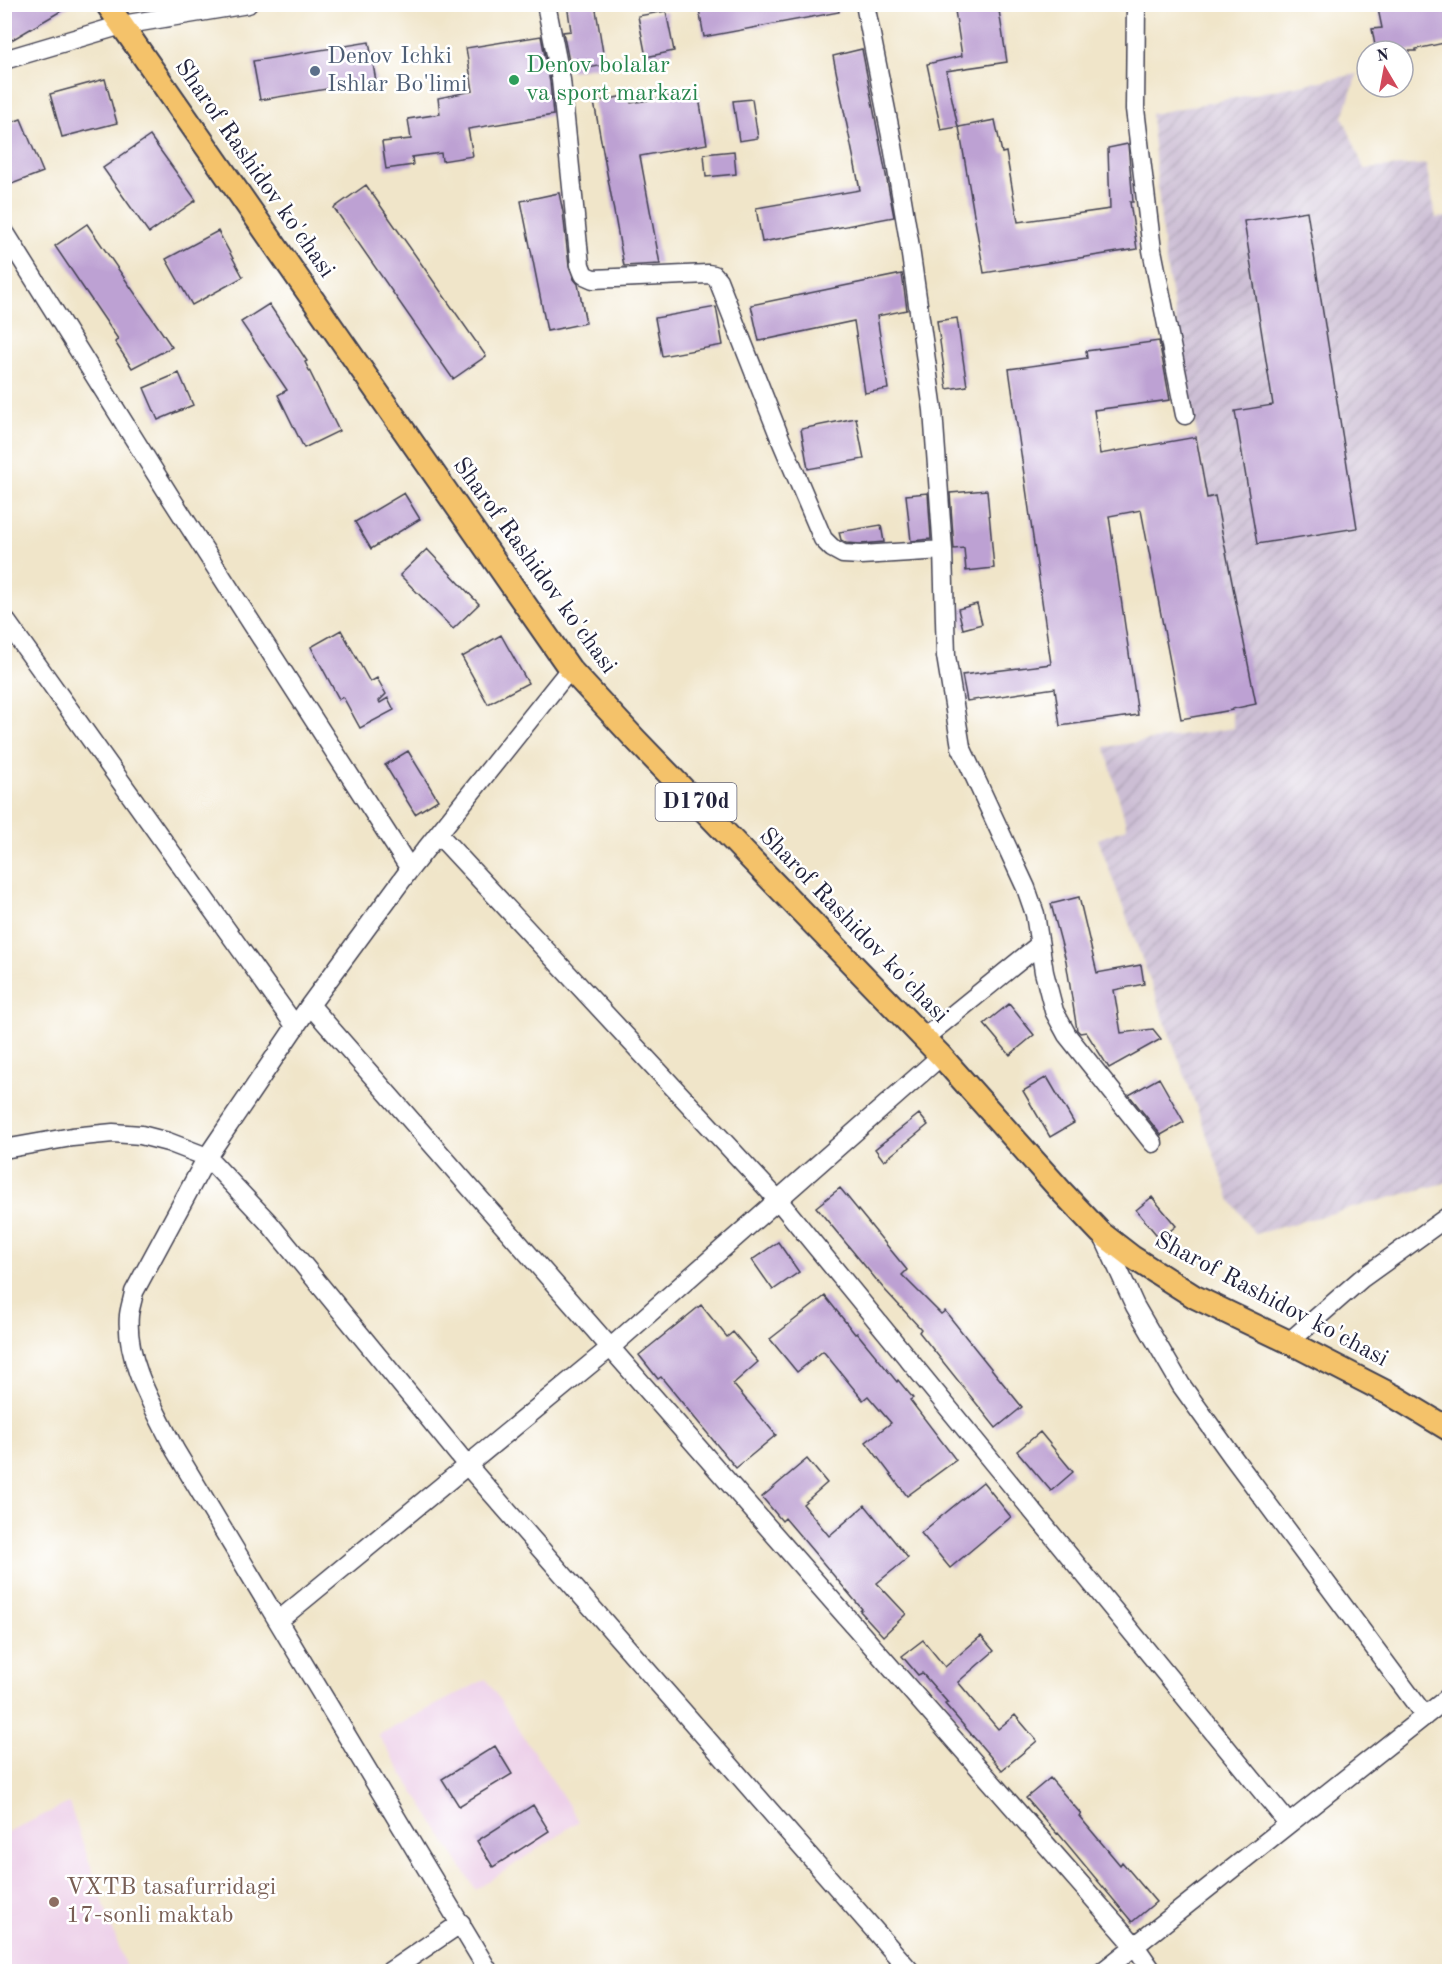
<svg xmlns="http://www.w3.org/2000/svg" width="1454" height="1976" viewBox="0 0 1454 1976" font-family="'Old Standard TT',serif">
  <defs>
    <pattern id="industrial-furrows" width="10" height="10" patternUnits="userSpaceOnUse" patternTransform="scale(1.5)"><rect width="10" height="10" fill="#ccbed4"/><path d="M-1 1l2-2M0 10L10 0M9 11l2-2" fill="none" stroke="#afa3b7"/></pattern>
  </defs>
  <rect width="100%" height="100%" fill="#fff"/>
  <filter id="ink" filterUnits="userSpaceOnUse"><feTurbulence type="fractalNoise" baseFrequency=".0167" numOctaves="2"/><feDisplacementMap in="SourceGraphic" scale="12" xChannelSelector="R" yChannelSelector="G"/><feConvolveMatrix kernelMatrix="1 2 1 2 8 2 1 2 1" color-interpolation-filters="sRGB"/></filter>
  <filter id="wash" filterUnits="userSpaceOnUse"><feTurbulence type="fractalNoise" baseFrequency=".008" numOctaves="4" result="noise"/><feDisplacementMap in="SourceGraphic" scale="24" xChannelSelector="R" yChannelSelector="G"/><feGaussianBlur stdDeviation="1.35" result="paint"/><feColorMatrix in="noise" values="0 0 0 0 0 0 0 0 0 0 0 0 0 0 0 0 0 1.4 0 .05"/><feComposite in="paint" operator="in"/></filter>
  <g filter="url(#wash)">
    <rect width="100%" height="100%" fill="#f0e5c9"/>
    <path fill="#edd0e9" d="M486 1679 579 1821 476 1890 378 1735Z
      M69 1803 127 1971H5V1833Z"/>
    <path fill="url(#industrial-furrows)" d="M1357 74 1343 117 1364 169 1426 164 1436 218 1449 217V1182L1255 1234 1231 1201 1098 839 1127 828 1105 747 1234 728 1202 541 1216 539 1164 253 1151 114Z"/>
    <g id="blocks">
      <path fill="#bda1d3" d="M4 4H73L10 41 4 32Z
        M567 4H595L605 65 571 71 563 32 571 31Z
        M698 4H838L839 12 704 37Z
        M954 4H998L1007 62 946 71 958 127 941 130 927 64 962 56Z
        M1377 4H1449V42L1416 49V51H1376L1372 29 1382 28Z
        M666 11 674 51 646 57 638 16Z
        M541 36 550 82 553 115 468 129 473 156 442 161 441 153 412 157 413 165 386 169 382 142 411 139 408 119 440 114 438 98 473 91 466 48Z
        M369 42 376 81 260 100 253 61Z
        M862 49 894 217 762 242 756 208 860 190 833 56Z
        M105 79 117 123 62 137 50 94Z
        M698 92 707 144 640 156 660 264 624 266 594 102 629 95 631 103Z
        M752 99 758 138 739 141 733 101Z
        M21 119 43 172 4 187V125Z
        M995 120 1002 153 1006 152 1018 222 1110 209 1108 148 1128 144 1133 202H1130L1137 249 984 273 959 127Z
        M150 136 196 200 149 233 103 168Z
        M734 151 736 174 706 177 704 154Z
        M366 185 486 356 453 379 334 208Z
        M559 193 563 212 569 266 574 279 578 284 586 323 547 331 521 201Z
        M1307 211 1357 528 1257 544 1235 411 1273 405 1244 221Z
        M87 224 172 347 132 368 115 342 118 339 55 246Z
        M218 231 243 277 192 305 166 259Z
        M902 274 907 310 877 316 888 389 865 393 854 321 759 341 751 305Z
        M269 304 307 361 305 362 339 431 304 448 278 395 287 390 241 322Z
        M716 307 723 345 662 356 655 318Z
        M957 318 967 386 947 389 937 321Z
        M1159 341 1170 400 1094 410 1100 454 1196 437 1207 498 1215 496 1256 704 1232 709V710L1181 719 1141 510 1109 516 1138 715 1060 726 1055 688 967 701 962 675 1051 664 1009 369 1087 358 1086 351Z
        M179 373 193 405 158 420 144 388Z
        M856 418 864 459 808 469 801 429Z
        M987 490 994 568 966 571 964 548 954 549 950 493Z
        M404 493 420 519 371 549 355 522Z
        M928 493 931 539 911 541 906 495Z
        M881 525 884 542 861 544 846 543 841 540 839 532Z
        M427 549 479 604 453 629 400 575Z
        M977 604 982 624 963 629 958 609Z
        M341 630 370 682 377 678 386 694 379 701 380 703 388 698 394 710 360 728 343 697 339 699 311 647Z
        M501 635 528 683 488 704 462 657Z
        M408 751 438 800 415 814 385 765Z
        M1079 897 1097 973 1141 965 1144 984 1114 990 1121 1033 1153 1029 1161 1039 1109 1068 1086 1032 1080 1033 1077 1030 1066 961 1051 904Z
        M1009 1004 1034 1035 1010 1055 984 1024Z
        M1047 1077 1074 1123 1050 1137 1023 1091Z
        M1159 1078 1184 1122 1161 1135 1129 1095Z
        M919 1114 928 1125 884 1161 875 1149Z
        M840 1188 907 1270 902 1275 941 1314 945 1311 1022 1407 996 1428 919 1332 921 1329 884 1289 816 1207Z
        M1152 1197 1176 1226 1160 1239 1136 1210Z
        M778 1242 799 1272 773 1290 752 1260Z
        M825 1296 855 1334 857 1333 897 1382 898 1380 913 1398 910 1400 956 1460 907 1496 866 1442 891 1423 868 1396 863 1400 823 1351 797 1372 770 1339Z
        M701 1305 727 1337 733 1332 758 1362 733 1384 776 1435 736 1468 661 1377 658 1379 639 1355Z
        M1040 1432 1073 1472 1051 1491 1017 1451Z
        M807 1459 827 1483 803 1504 829 1536 865 1505 908 1558 877 1583 906 1614 883 1636 860 1611 862 1609 785 1518 782 1521 762 1497Z
        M983 1482 1011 1517 950 1568 921 1533Z
        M981 1636 994 1651 958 1682 998 1729 1015 1715 1037 1741 1002 1770 945 1704 948 1703 922 1673 918 1675 902 1656 923 1640 945 1667Z
        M495 1746 512 1774 459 1806 442 1779Z
        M1050 1778 1081 1814 1079 1816 1120 1865 1122 1862 1156 1902 1132 1922 1058 1833 1057 1834 1026 1798Z
        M533 1805 549 1831 493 1867 477 1841Z"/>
    </g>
  </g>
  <g filter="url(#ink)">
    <use href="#blocks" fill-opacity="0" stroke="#413f50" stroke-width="1.5"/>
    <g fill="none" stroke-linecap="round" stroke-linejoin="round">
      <g stroke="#413f50" stroke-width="21">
        <path id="minor" d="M546 4 561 80 580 265 584 275 593 279 708 274 714 275 718 280 780 438 823 539 832 548 843 554 861 555 943 550
          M865 4 893 146 909 241 933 410 943 550 946 656 961 747 1026 888 1035 914 1044 972 1054 1011 1067 1035 1153 1143
          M1136 4 1135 109 1152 250 1185 415
          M4 60 122 25 248 4
          M4 231 171 498 410 869
          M4 618 296 1027
          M438 834 778 1200 1288 1823
          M310 1005 1135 1946 1153 1972
          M924 1038 1039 945
          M4 1149 72 1137 113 1133 141 1135 168 1142 207 1157 269 1223 467 1465 911 1972
          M1102 1234 1135 1306 1181 1385 1232 1456 1425 1716
          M1289 1342 1361 1279 1450 1215
          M278 1621 610 1348 941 1056
          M389 1972 461 1923
          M489 1972 175 1450C155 1409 125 1362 129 1315 130 1307 133 1299 134 1292L207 1157 310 1005 410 869 570 669
          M1102 1972 1450 1696"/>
      </g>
      <g stroke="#413f50" stroke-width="26">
        <path id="major" d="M107 4 570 669 635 739 941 1056 1061 1191 1101 1233 1132 1257 1195 1297 1289 1342 1392 1395 1450 1430"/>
      </g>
      <use href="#minor" stroke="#fff" stroke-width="18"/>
      <use href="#major" stroke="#f4c26a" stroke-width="22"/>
    </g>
  </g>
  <circle fill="#5c6f8a" stroke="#fff" stroke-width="2" cx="315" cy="71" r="6"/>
  <circle fill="#2e9e5b" stroke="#fff" stroke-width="2" cx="514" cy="80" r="6"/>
  <circle fill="#8d6e63" stroke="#fff" stroke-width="2" cx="54" cy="1902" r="6"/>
  <g text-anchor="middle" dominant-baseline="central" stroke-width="5" stroke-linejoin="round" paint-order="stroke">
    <rect fill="#fff" stroke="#646476" stroke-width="1.5" x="655.5" y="783" width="81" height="38" rx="4.5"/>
    <g font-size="22" font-weight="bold" fill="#22223b">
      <text x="696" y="802">D170d</text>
    </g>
    <g font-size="24" fill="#4e5e75" stroke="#fff" text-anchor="start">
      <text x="327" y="57">Denov Ichki<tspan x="327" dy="28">Ishlar Bo'limi</tspan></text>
    </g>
    <g font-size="24" fill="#27864d" stroke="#fff" text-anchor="start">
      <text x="526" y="66">Denov bolalar<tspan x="526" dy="28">va sport markazi</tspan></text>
    </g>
    <g font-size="24" fill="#22223b" stroke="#fff">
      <text transform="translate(254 169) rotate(55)">Sharof Rashidov ko'chasi</text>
      <text transform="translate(534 566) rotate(54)">Sharof Rashidov ko'chasi</text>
      <text transform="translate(853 926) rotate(46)">Sharof Rashidov ko'chasi</text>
      <text transform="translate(1271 1300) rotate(28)">Sharof Rashidov ko'chasi</text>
    </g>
    <g font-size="24" fill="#785e54" stroke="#fff" text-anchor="start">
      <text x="66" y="1888">VXTB tasafurridagi<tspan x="66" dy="28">17-sonli maktab</tspan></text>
    </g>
  </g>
  <rect width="1454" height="1976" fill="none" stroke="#fff" stroke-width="24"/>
  <g transform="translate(1385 69) rotate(350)"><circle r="28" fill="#ffffff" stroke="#a7a7b1" stroke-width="1.5"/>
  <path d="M0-4.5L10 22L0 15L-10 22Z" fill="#d1495b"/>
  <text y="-9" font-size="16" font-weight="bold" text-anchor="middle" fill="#22223b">N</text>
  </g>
</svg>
